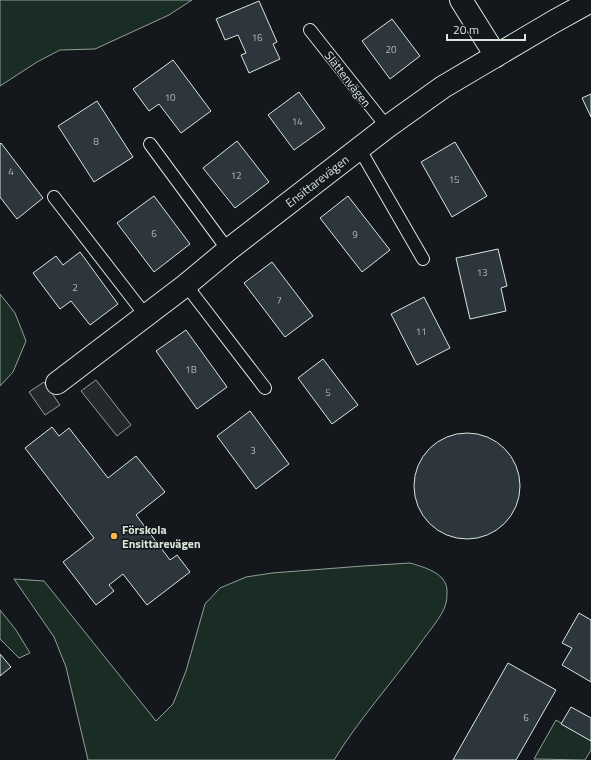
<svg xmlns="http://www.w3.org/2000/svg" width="591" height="760" viewBox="0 0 591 760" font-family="'Titillium Web',sans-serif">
  <rect width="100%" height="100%" fill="#14181c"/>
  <path fill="#1a2d24" stroke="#939e99" d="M0 0H192L169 15 95 49 60 50 37 62 0 86Z
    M0 294 15 313 26 341 13 372 0 386Z
    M410 563C424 567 446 573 447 590 447 594 447 599 446 603 443 616 428 632 420 644 392 683 359 719 334 760H88L66 667 54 637 14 579 44 581 156 721 173 704 186 671 205 604 220 588 246 577 272 573 363 566Z
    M0 610 16 630 30 653 19 658 0 639Z
    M556 720 591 740V750L585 760 534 759Z"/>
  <path fill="#24282b" stroke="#939e99" d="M96 380 131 425 117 436 81 391Z
    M44 382 60 405 45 415 29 392Z"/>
  <path fill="#2c363c" stroke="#d8e6dc" d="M259 1 277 42 273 44 280 59 249 73 241 55 246 53 238 35 225 40 216 19Z
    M392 19 420 56 390 79 362 41Z
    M173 60 211 111 181 133 159 104 149 111 133 89Z
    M299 92 325 128 294 150 268 115Z
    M591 94V117L582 98Z
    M97 101 133 157 94 182 58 126Z
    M237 141 269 182 235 208 203 168Z
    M455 142 487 196 452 217 421 162Z
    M1 143 43 198 17 219 0 197V144Z
    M154 196 190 244 154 272 117 223Z
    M348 196 390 250 362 272 320 218Z
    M498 249 507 286 501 288 506 311 470 319 456 258Z
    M80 252 118 304 90 325 71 301 60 309 33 273 56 256 63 265Z
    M272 262 313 316 285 337 244 283Z
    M424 297 450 348 417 365 391 314Z
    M186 330 227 387 197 409 156 351Z
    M323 359 358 405 332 424 298 378Z
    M250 411 289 464 256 489 217 436Z
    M52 427 59 436 69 428 108 478 136 456 165 492 136 515 170 560 177 555 190 572 147 605 123 574 109 585 114 591 96 605 63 562 94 538 25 448Z
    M414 486a53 53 0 1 1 106 0a53 53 0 1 1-106 0Z
    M579 613 591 620V682L562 665 572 648 562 643Z
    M0 654 11 667 0 676Z
    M508 663 556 690 516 760H453Z
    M571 707 591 718V741L561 724Z"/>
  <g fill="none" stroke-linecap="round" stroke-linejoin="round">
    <g stroke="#d8e6dc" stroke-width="14">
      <path id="service" d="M310 30 387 127
        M150 144 228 250
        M359 148 423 259
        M54 197 146 316
        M186 285 265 388"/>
    </g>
    <g stroke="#d8e6dc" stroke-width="24">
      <path id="minor" d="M461 0 496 56
        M57 383 186 285 228 250 387 127 443 87 553 22 591 1"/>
    </g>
    <use href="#service" stroke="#14181c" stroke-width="12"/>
    <use href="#minor" stroke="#14181c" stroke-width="22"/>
  </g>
  <circle fill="#ffb74d" stroke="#14181c" stroke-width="1.5" cx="114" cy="536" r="4"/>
  <g text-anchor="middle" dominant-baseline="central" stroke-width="3" stroke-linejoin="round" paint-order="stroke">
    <g font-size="10" fill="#adbab4">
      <text x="257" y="37">16</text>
      <text x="391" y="49">20</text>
      <text x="170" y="97">10</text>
      <text x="297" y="121">14</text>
      <text x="96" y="141">8</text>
      <text x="11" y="171">4</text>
      <text x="236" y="175">12</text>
      <text x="454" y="179">15</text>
      <text x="154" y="233">6</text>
      <text x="355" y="234">9</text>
      <text x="482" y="272">13</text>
      <text x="75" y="287">2</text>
      <text x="279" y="300">7</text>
      <text x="421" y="331">11</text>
      <text x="191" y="369">1B</text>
      <text x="328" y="392">5</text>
      <text x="253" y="450">3</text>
      <text x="526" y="717">6</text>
    </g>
    <g font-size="12" fill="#d8e6dc" stroke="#14181c">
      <text transform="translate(348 79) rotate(52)">Slättenvägen</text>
      <text transform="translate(317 181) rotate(-38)">Ensittarevägen</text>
    </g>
    <g font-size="12" font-weight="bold" fill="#d8e6dc" stroke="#14181c" text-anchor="start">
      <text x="122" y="529">Förskola<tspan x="122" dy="14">Ensittarevägen</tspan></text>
    </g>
  </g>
  <path d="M447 34v6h78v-6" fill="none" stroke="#d8e6dc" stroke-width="2"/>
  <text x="453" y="34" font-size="12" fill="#d8e6dc" stroke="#14181c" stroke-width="3" paint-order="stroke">20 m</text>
</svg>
